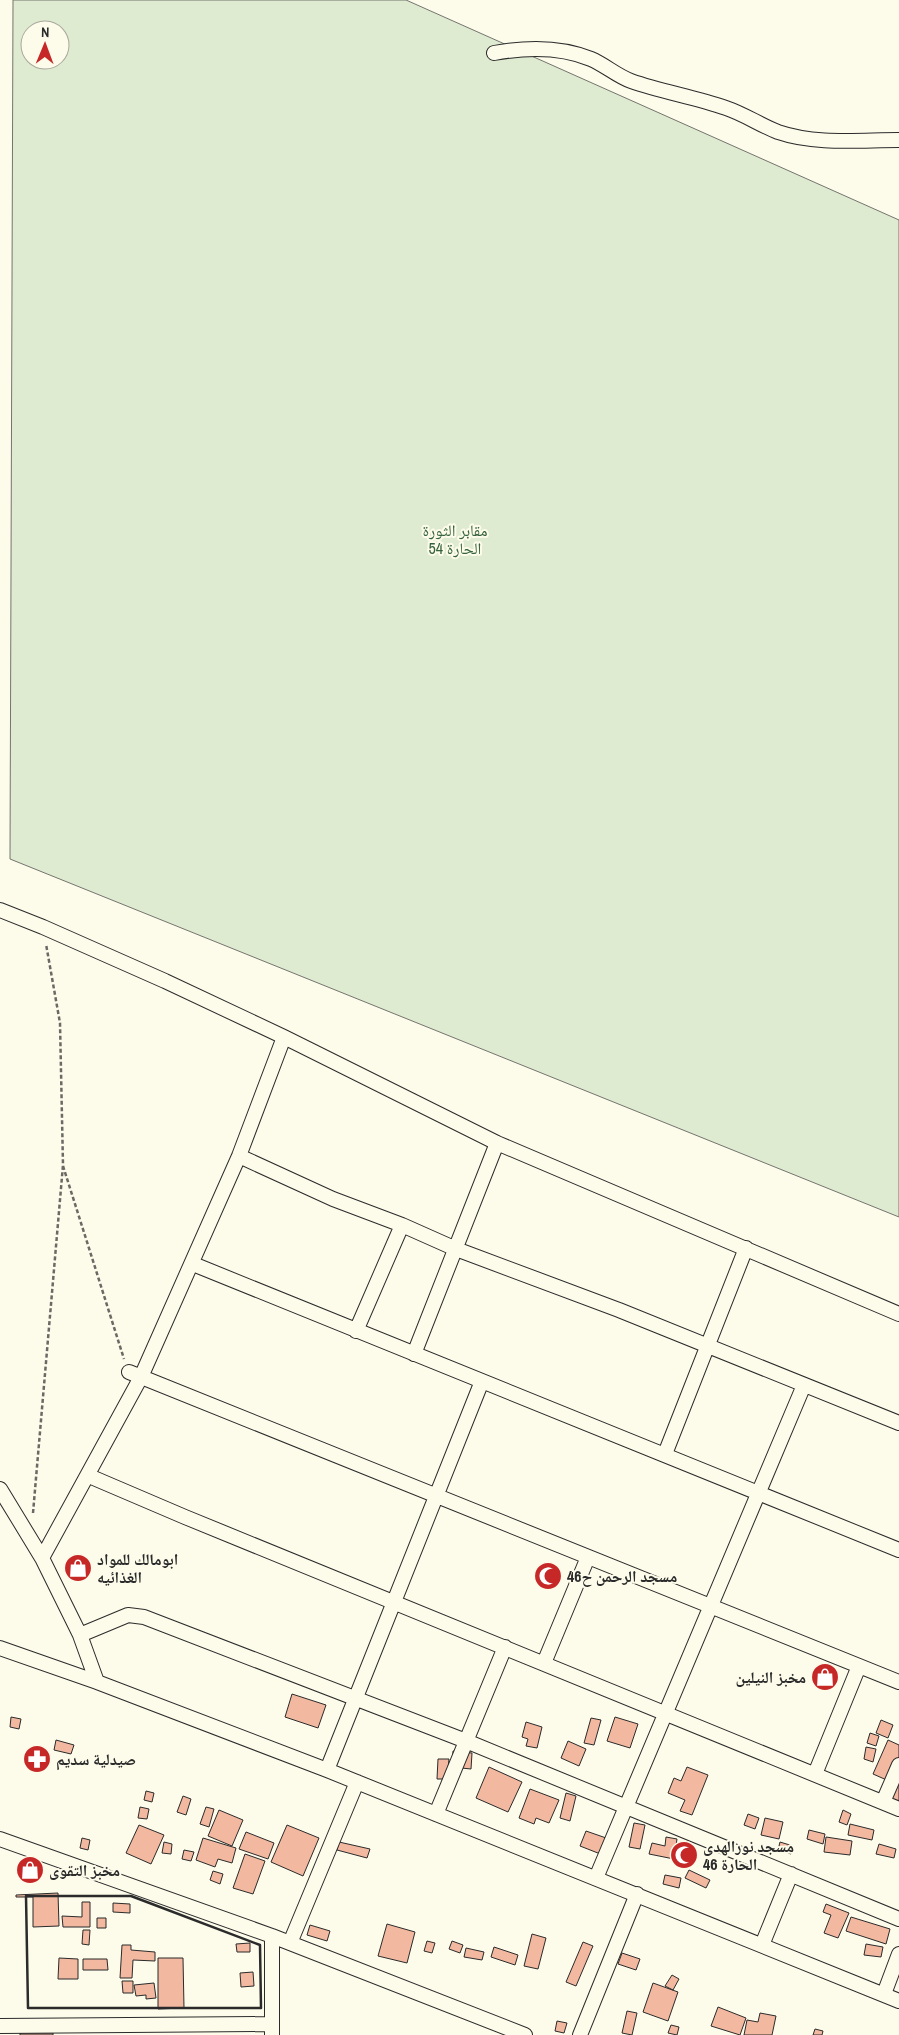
<svg xmlns="http://www.w3.org/2000/svg" width="899" height="2035" viewBox="0 0 899 2035" font-family="'Archivo Narrow','Noto Naskh Arabic',sans-serif">
  <rect width="100%" height="100%" fill="#fdfbea"/>
  <path fill="#deebd1" stroke="#74746e" fill-rule="evenodd" d="M13 0H406L899 220V1217L10 859ZM30 30H60V60H30Z"/>
  <path fill="#f2b8a0" stroke="#2b2b2b" d="M292 1694 326 1705 318 1728 285 1717Z
    M11 1717 21 1719 19 1729 10 1727Z
    M615 1717 638 1724 630 1748 607 1741Z
    M591 1718 601 1720 594 1745 584 1743Z
    M881 1720 893 1725 888 1738 876 1733Z
    M526 1722 542 1727 537 1748 526 1746 528 1739 522 1737Z
    M870 1733 879 1736 876 1746 867 1743Z
    M56 1740 74 1745 71 1754 54 1750Z
    M888 1740 899 1745V1802L882 1797 889 1781 873 1774Z
    M568 1741 586 1749 579 1766 561 1758Z
    M866 1747 876 1749 873 1762 864 1759Z
    M453 1751 472 1753 471 1769 452 1767Z
    M438 1759H449L447 1779H437Z
    M489 1767 522 1782 508 1812 476 1798Z
    M687 1767 708 1775 692 1815 680 1811 685 1800 668 1793 674 1778 681 1781Z
    M530 1789 559 1800 549 1823 536 1818 534 1824 519 1818Z
    M146 1791 154 1793 152 1802 144 1800Z
    M566 1793 576 1796 570 1821 560 1818Z
    M183 1796 191 1799 186 1815 177 1812Z
    M140 1807 149 1809 147 1819 138 1818Z
    M206 1807 214 1809 209 1827 200 1824Z
    M219 1810 243 1820 232 1846 208 1836Z
    M843 1810 851 1814 847 1825 839 1822Z
    M748 1814 759 1818 755 1829 744 1825Z
    M765 1818 783 1822 779 1839 761 1835Z
    M634 1823 645 1825 640 1849 629 1847Z
    M850 1824 874 1830 872 1840 848 1835Z
    M139 1825 164 1835 151 1864 126 1853Z
    M287 1825 319 1838 303 1876 271 1862Z
    M809 1830 825 1834 823 1844 807 1839Z
    M586 1831 609 1839 603 1855 580 1846Z
    M246 1832 274 1843 268 1859 239 1849Z
    M666 1837 677 1839 674 1859 649 1854 652 1843 665 1846Z
    M826 1837 852 1841 850 1855 824 1852Z
    M82 1838 90 1840 88 1850 80 1848Z
    M203 1838 236 1848 232 1863 218 1859 215 1867 196 1860Z
    M164 1842 172 1844 171 1854 162 1853Z
    M339 1842 370 1849 367 1858 337 1850Z
    M780 1842 793 1846 791 1854 778 1850Z
    M879 1844 896 1849 894 1858 876 1854Z
    M184 1850 194 1852 191 1861 182 1859Z
    M245 1854 265 1861 253 1894 233 1888Z
    M689 1870 710 1880 706 1888 685 1878Z
    M213 1871 223 1874 220 1884 210 1880Z
    M665 1875 681 1878 679 1888 663 1884Z
    M58 1893 59 1926 33 1927V1897H16V1895Z
    M82 1902H90V1927H63L62 1916 82 1917Z
    M113 1903 130 1904V1913L113 1912Z
    M826 1904 849 1913 838 1938 824 1933 831 1915 823 1912Z
    M851 1917 890 1929 886 1944 846 1931Z
    M97 1918H106V1928H97Z
    M387 1924 415 1932 407 1963 378 1956Z
    M310 1925 330 1931 327 1941 307 1935Z
    M83 1930H90L89 1945 82 1944Z
    M532 1934 546 1938 538 1969 524 1966Z
    M427 1941 435 1943 432 1953 424 1951Z
    M452 1941 463 1945 460 1953 449 1949Z
    M583 1942 593 1946 576 1986 566 1982Z
    M250 1943V1952H237L236 1944Z
    M866 1944 883 1947 881 1957 864 1955Z
    M122 1945H131V1950L155 1952V1961L133 1960 132 1978H120Z
    M494 1947 518 1955 515 1965 491 1957Z
    M466 1948 484 1952 482 1960 464 1957Z
    M622 1953 640 1959 636 1970 618 1964Z
    M59 1958 78 1959V1979H58Z
    M158 1958H183L184 2008 158 2009Z
    M83 1959H107L108 1970H83Z
    M253 1972 254 1986 241 1987 240 1973Z
    M672 1975 679 1979 673 1990 665 1986Z
    M122 1981H133V1993H123Z
    M154 1983 156 1998 146 1999V1995L136 1996 134 1985Z
    M653 1983 678 1992 668 2021 643 2012Z
    M718 2007 746 2018 740 2035 711 2026Z
    M627 2011 637 2013 632 2035 622 2033Z
    M760 2013 776 2016 772 2035H744L747 2020 758 2022Z
    M557 2021 567 2023 564 2033 555 2031Z
    M671 2025 679 2027 677 2035 668 2033Z
    M815 2029 823 2031 822 2035H813Z
    M20 2033H53V2035H20Z"/>
  <g fill="none" stroke-linecap="round" stroke-linejoin="round">
    <g stroke="#2b2b2b" stroke-width="16">
      <path id="street" d="M494 53C527 47 560 46 591 59 605 65 617 76 631 81 662 92 695 97 726 108 744 114 760 125 778 132 816 145 859 140 899 140
        M0 910 43 927 165 981 284 1037 497 1143 899 1314
        M239 1156 333 1199 402 1225 456 1249 619 1310 899 1423
        M193 1264 899 1550
        M356 1331 402 1225
        M414 1354 497 1143
        M129 1372 899 1682
        M665 1454 746 1248
        M89 1476 185 1517 899 1809
        M0 1489 42 1558 80 1635 97 1682
        M42 1558 141 1377 239 1156 284 1037
        M80 1635 128 1615 144 1617 466 1741 899 1919
        M0 1648 97 1682 327 1770 899 2001
        M544 1663 588 1557
        M327 1770 482 1381
        M815 1774 859 1666
        M883 1802 899 1765
        M436 1814 505 1647
        M0 1839 272 1936 525 2035
        M596 1878 804 1385
        M272 1936V2035
        M290 1943 357 1782
        M762 1945 791 1874
        M884 1994 899 1954
        M0 2026 272 2024
        M580 2035 637 1894"/>
    </g>
    <path stroke="#6a6964" stroke-width="2.5" stroke-dasharray="4 2.5" stroke-linecap="butt" d="M63 1166 124 1359
      M33 1513 63 1165 60 1023 46 944"/>
    <use href="#street" stroke="#fdfbea" stroke-width="14"/>
    <path stroke="#2b2b2b" stroke-width="2.5" d="M26 1896H131L260 1945 261 2008H28Z"/>
  </g>
  <defs>
    <g id="shop-disc" transform="scale(1.4375)"><circle r="9.5" fill="#c62828" stroke="#fdfbea"/><path d="M-5-2.5h2.3a2.7 3.5 0 0 1 5.4 0H5L5.5 6h-11ZM-1.5-2.5h3a1.5 2.3 0 0 0-3 0Z" fill="#fff"/></g>
    <g id="mosque-disc" transform="scale(1.4375)"><circle r="9.5" fill="#c62828" stroke="#fdfbea"/><path d="M3.5-4.9A6 6 0 1 0 3.5 4.9A5 5 0 1 1 3.5-4.9Z" fill="#fff"/></g>
    <g id="pharmacy-disc" transform="scale(1.4375)"><circle r="9.5" fill="#c62828" stroke="#fdfbea"/><path d="M-2-6h4v4h4v4h-4v4h-4v-4h-4v-4h4Z" fill="#fff"/></g>
  </defs>
  <g fill-rule="evenodd">
    <use href="#shop-disc" x="78" y="1568"/>
    <use href="#mosque-disc" x="548" y="1576"/>
    <use href="#shop-disc" x="825" y="1677"/>
    <use href="#pharmacy-disc" x="37" y="1759"/>
    <use href="#mosque-disc" x="684" y="1855"/>
    <use href="#shop-disc" x="30" y="1870"/>
  </g>
  <g text-anchor="middle" dominant-baseline="central" stroke-width="4" stroke-linejoin="round" paint-order="stroke">
    <g font-size="16" fill="#34623c" stroke="#fdfbea">
      <text x="455" y="530">مقابر الثورة<tspan x="455" dy="18">الحارة 54</tspan></text>
    </g>
    <g font-size="16" font-weight="bold" fill="#2b2b2b" stroke="#fdfbea" text-anchor="start">
      <text x="97" y="1559">ابومالك للمواد<tspan x="97" dy="18">الغذائيه</tspan></text>
      <text x="567" y="1576">مسجد الرحمن ح46</text>
      <text x="806" y="1677" text-anchor="end">مخبز النيلين</text>
      <text x="56" y="1759">صيدلية سديم</text>
      <text x="703" y="1846">مسجد نورالهدى<tspan x="703" dy="18">الحارة 46</tspan></text>
      <text x="49" y="1870">مخبز التقوى</text>
    </g>
  </g>
  <g transform="translate(45 45) rotate(1)"><circle r="24" fill="#fdfbea" stroke="#a9a89e"/>
  <path d="M0-4L9 19L0 12L-9 19Z" fill="#c62828"/>
  <text y="-8" font-size="14" font-weight="bold" text-anchor="middle" fill="#2b2b2b">N</text>
  </g>
</svg>
